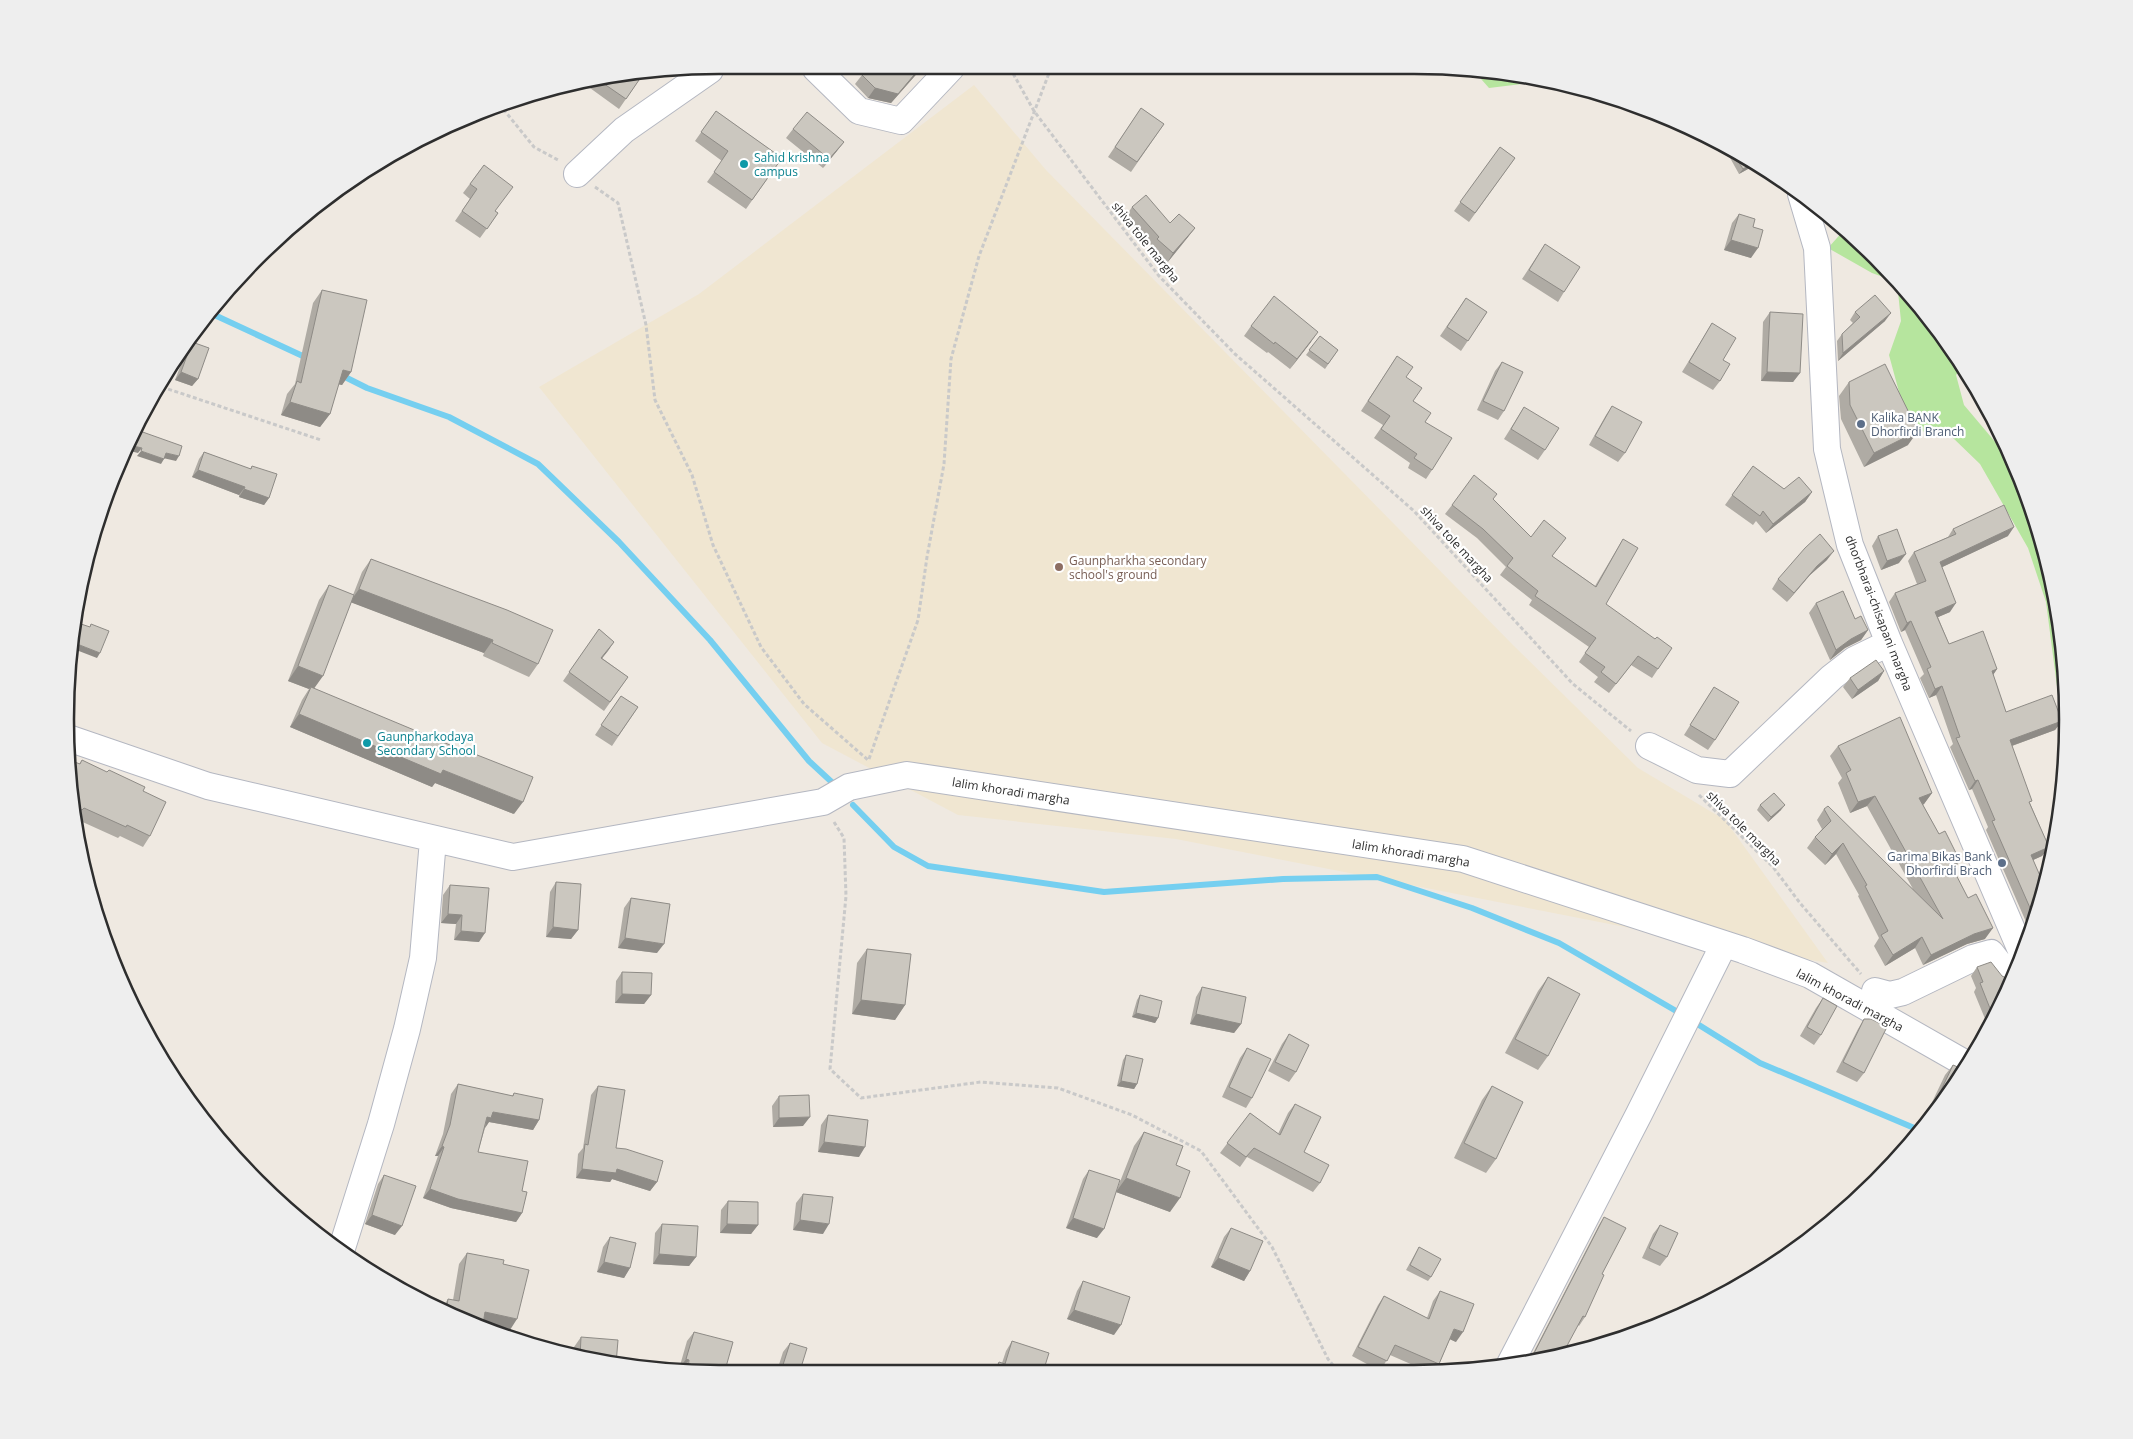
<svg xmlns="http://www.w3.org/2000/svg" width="2133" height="1439" viewBox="0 0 2133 1439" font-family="'Open Sans',sans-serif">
  <rect width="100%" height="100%" fill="#efe9e1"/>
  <path fill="#f0e6d1" d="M974 85 1046 170 1514 646 1638 768 1725 820 1828 963 1630 928 1176 839 958 815 822 743 539 387 699 294Z"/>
  <path fill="#b6e59e" d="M1474 71 1534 77 1530 83 1489 88Z
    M1845 229 1876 256 1897 282 1872 273 1828 248Z
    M1897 282 1958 356 1963 366 1956 375 1964 405 2018 469 2055 592 2067 725 2059 702 2046 602 2028 548 1980 464 1952 437 1921 431 1902 403 1889 355 1901 321Z"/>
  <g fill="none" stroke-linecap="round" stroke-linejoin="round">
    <path stroke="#75cff0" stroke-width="6" d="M208 312 307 358
      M341 375 367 388 449 417 538 464 619 542 710 640 809 761 836 786
      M853 805 894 847 928 866 1104 892 1283 879 1377 877 1472 908 1559 943 1683 1015
      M1691 1020 1760 1063 1919 1130"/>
    <g stroke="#b4b7c1" stroke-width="28">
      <path id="minor" d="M816 69 859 111 901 121 951 68
        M577 174 624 130 710 70
        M1801 194 1817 248 1827 449 1850 545 1889 643 2023 955
        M71 739 208 786 513 857 823 802 849 787 907 775 1463 859 1743 950 1810 975 1968 1065
        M1649 746 1697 770 1730 774 1832 677 1854 660 1889 643
        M1875 991 1890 995 1903 992 1973 958 1991 953 2008 975H2015
        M341 1251 381 1124 407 1029 423 958 433 840
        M1510 1364 1639 1114 1724 944"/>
    </g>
    <path stroke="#c9c9c9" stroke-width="3" stroke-dasharray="4 2.5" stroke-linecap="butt" d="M1010 68 1034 111 1159 276 1235 354 1414 511 1573 684 1631 731
      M502 103 504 110 534 147 558 160
      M595 187 618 203 646 325 655 400 692 475 713 545 761 647 804 704 868 760
      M162 387 321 440
      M869 759 918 620 927 557 944 464 951 359 979 256 1051 68
      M1699 795 1773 867 1800 903 1861 974
      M834 822 844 838 846 896 830 1069 861 1098 981 1082 1058 1088 1132 1115 1201 1151 1272 1247 1328 1359 1340 1374"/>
    <use href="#minor" stroke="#fff" stroke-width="26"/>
  </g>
  <path fill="#afaba4" d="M867 69H921L891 103 868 98 855 84 862 75Z
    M661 70H667L665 73Z
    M627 72 639 80 619 109 590 88 596 79Z
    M1141 108 1164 124 1131 172 1108 157Z
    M716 111 782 158 746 209 707 182 722 161 695 141Z
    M793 129 844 142 823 168 786 138Z
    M1500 147 1515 158 1469 222 1454 211Z
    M1732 152 1755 165 1739 174 1729 156Z
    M484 165 495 211 498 213 480 238 455 221 470 199 463 193Z
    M1132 207 1170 223 1195 228 1188 237 1167 263 1150 249 1152 246 1126 216Z
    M1739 214 1753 227 1751 258 1724 250 1732 223Z
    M1545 244 1564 292 1558 302 1522 279Z
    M322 290 351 372 342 385 338 384 330 414 320 427 281 415 287 394 295 384 313 303Z
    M1466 298 1487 312 1461 351 1440 336Z
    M1770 312 1800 373 1793 382 1761 381 1763 322Z
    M1855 312 1885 321 1838 361 1837 341 1842 334 1853 323 1850 320Z
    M1712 323 1723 360 1720 381 1713 390 1682 372 1706 333Z
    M1251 326 1311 342 1290 369 1268 352 1267 353 1244 336Z
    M1320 336 1338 350 1325 369 1306 355Z
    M192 342 198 379 192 386 175 380 187 349Z
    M1397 356 1406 377 1413 401 1425 422 1432 470 1426 479 1408 468 1410 463 1374 438 1383 425 1361 411Z
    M1502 362 1504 411 1498 420 1477 410 1495 371Z
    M1966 371 1971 380 1964 374Z
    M1849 382 1908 445 1864 467 1841 419 1839 396Z
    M1612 406 1625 453 1618 462 1589 445 1606 415Z
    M1524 407 1545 450 1538 460 1504 439Z
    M204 452 250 469 252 466 269 498 264 505 239 497V495L192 477 199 459Z
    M1753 466 1784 489 1812 492 1805 502 1766 533 1756 521 1753 525 1725 505Z
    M1493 499 1531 537 1566 538 1552 556 1595 586 1617 549 1623 539 1606 604 1658 669 1652 678 1631 665 1609 693 1594 682 1598 677 1579 662 1589 647 1529 605 1532 600 1500 575 1506 567 1477 538 1445 514 1452 505Z
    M1953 529 2008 536 1942 567 1950 612 1938 617 1949 644 1997 669 1993 675 2006 712 2062 721 2055 730 2012 746 2030 803 2049 847 2042 856 2033 860 2044 885 2030 931 1986 830 1988 827 1972 789 1969 790 1950 747 1953 744 1936 695 1929 698 1920 678 1924 674 1905 630 1901 632 1889 602 1895 593 1917 584 1908 561 1914 552 1948 537Z
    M1878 536 1899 563 1881 570 1872 546Z
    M371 559 538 664 529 677 483 656 484 653 351 602 314 688 514 814 435 783 432 787 290 727 302 700 309 689 288 681 319 600 329 585 353 595 362 572Z
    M1827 560 1810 575 1787 602 1772 589 1778 579Z
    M1816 603 1855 619 1868 630 1861 640 1845 648 1830 660 1809 613Z
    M599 629 614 642 602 658 628 677 604 711 563 681Z
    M1884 671 1878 681 1852 699 1843 687 1850 678Z
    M1714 687 1715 740 1708 750 1684 735Z
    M621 696 638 707 612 746 595 735Z
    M1838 746 1932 793 1924 804 1923 805 1939 834 1960 861 1953 870 1985 939 1967 944 1923 965 1915 948 1885 966 1874 946 1879 938 1858 896 1859 895 1836 854 1825 865 1807 848 1815 837 1822 829 1817 820 1824 809 1913 889 1867 806 1850 813 1838 783 1842 778 1830 756Z
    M82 760 143 791 150 836 143 847 120 836 118 838 76 819V820L72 761 79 764Z
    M1760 805 1781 810 1768 822 1757 810Z
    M556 882 578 930 571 939 546 937 550 892Z
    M450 885 479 942 454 940 456 924 441 923 443 895Z
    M631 898 657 953 618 948 624 908Z
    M867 949 905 1005 895 1020 852 1014 857 963Z
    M1977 967 2002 976 2012 981 1988 1026 1974 992 1976 988 1971 976Z
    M622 972 651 995 644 1004 615 1003 616 981Z
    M1548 977V1056L1538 1070 1505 1053 1538 991Z
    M1202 987 1241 1024 1234 1033 1190 1024 1196 997Z
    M1140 995 1158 1018 1155 1023 1132 1017 1137 1000Z
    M1823 998 1821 1035 1814 1045 1800 1036 1816 1008Z
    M1864 1019V1073L1857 1082 1836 1072 1858 1029Z
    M1289 1034 1296 1072 1289 1082 1268 1071 1282 1044Z
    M1247 1048 1252 1098 1246 1108 1222 1097 1240 1058Z
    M1126 1055 1137 1084 1134 1089 1117 1086 1123 1060Z
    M1953 1065 1958 1083 1928 1119 1925 1117 1945 1075Z
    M458 1084 512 1096 514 1093 539 1120 533 1130 489 1122 485 1128 478 1152 522 1191V1213L516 1222 451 1208 423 1198 438 1156H435L443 1134 451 1094Z
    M598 1086 616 1148 657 1182 650 1191 612 1179 610 1182 576 1178 578 1154 583 1148 591 1095Z
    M1492 1086 1496 1159 1486 1173 1454 1158 1482 1100Z
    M779 1096 803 1126 773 1127 772 1106Z
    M1295 1104 1304 1152 1320 1183 1313 1192 1247 1157 1240 1167 1220 1153 1250 1113 1278 1134 1288 1113Z
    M828 1115 859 1157 818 1152 821 1125Z
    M1144 1132 1176 1165 1170 1212 1116 1192 1134 1146Z
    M1089 1170 1097 1238 1066 1228 1083 1179Z
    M384 1175 395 1235 365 1224 378 1184Z
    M803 1194 823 1234 793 1230 796 1203Z
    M728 1201 758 1225 751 1234 720 1233 721 1210Z
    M1604 1217 1602 1274 1585 1317 1579 1326 1578 1325 1541 1361 1528 1363 1599 1225Z
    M662 1224 696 1257 689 1266 653 1264 655 1233Z
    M1660 1225 1667 1257 1660 1266 1642 1258 1653 1234Z
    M1231 1228 1250 1271 1244 1281 1211 1267 1224 1237Z
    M610 1237 630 1268 624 1278 597 1272 603 1247Z
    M1419 1247 1431 1277 1428 1281 1406 1270Z
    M467 1253 503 1264 510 1330 483 1324 441 1310 448 1299 453 1300 459 1264Z
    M1083 1281 1114 1335 1067 1319 1077 1291Z
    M1440 1291 1456 1342 1450 1339 1439 1364 1433 1372H1429L1390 1355 1380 1371 1352 1356 1378 1305 1384 1296 1427 1318 1433 1301Z
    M694 1332 720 1374 683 1370 679 1369 687 1341Z
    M581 1337 592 1361 574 1355V1347Z
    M1012 1341 1043 1372 1041 1374H991L999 1362 1002 1363 1006 1351Z
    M790 1343 799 1374H776L783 1352Z"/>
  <path fill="#8e8b86" d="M919 69H921L891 103 868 98 875 88Z
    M844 142 837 151 823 168 829 159Z
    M1753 163 1755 165 1739 174 1743 169Z
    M1195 228 1188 237 1167 263 1173 253Z
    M1731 240 1758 248 1751 258 1724 250Z
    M1891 313 1885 321 1838 361 1843 353Z
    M1318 332 1311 342 1290 369 1297 359Z
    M343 370 351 372 342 385 333 383Z
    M181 372 198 379 192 386 175 380Z
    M1767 372 1800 373 1793 382 1761 381Z
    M290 402 330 414 320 427 281 415Z
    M1918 431 1908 445 1864 467 1874 453Z
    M129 445 142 448 138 453 126 450Z
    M141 451 164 459 161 464 137 456Z
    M166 453 179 456 176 461 163 458Z
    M198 470 245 487 239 495 192 477Z
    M244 489 269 498 264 505 239 497Z
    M1812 492 1805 502 1766 533 1773 524Z
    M2014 527 2008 536 1934 571 1940 562Z
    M1834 551 1827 560 1810 575 1787 602 1794 593 1817 566Z
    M1906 554 1899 563 1881 570 1887 561Z
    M359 589 493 640 484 653 350 602Z
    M1956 603 1950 612 1929 621 1935 612Z
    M1911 621 1905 630 1901 632 1907 623Z
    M1868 630 1861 640 1845 648 1830 660 1836 650 1851 639Z
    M72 642 100 653 97 658 71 648Z
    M614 642 608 651 595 667 601 658Z
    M298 666 323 676 313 690 311 687 309 689 288 681Z
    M1997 669 1991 678 1992 671Z
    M1884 671 1878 681 1852 699 1858 690Z
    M1942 686 1936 695 1929 698 1935 689Z
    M299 714 443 770 523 802 514 814 435 783 432 787 290 727Z
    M2062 721 2055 730 2003 749 2010 740Z
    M1978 780 1972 789 1969 790 1975 781Z
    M1932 793 1924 804 1912 809 1919 798Z
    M1875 796 1867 806 1850 813 1858 802Z
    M1785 805 1781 810 1768 822 1771 817Z
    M1843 843 1836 854 1825 865 1832 854Z
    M2049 847 2042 856 2024 864 2031 855Z
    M1960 861 1952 871 1951 865Z
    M448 914 462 915 456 924 441 923Z
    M553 927 578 930 571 939 546 937Z
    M1993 928 1985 939 1967 944 1923 965 1931 955 1974 934Z
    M461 931 485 933 479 942 454 940Z
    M1922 937 1915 948 1885 966 1893 955Z
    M625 938 664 944 657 953 618 948Z
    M622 994 651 995 644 1004 615 1003Z
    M861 1000 905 1005 895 1020 852 1014Z
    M1136 1013 1158 1018 1155 1023 1132 1017Z
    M1196 1014 1241 1024 1234 1033 1190 1024Z
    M1121 1081 1137 1084 1134 1089 1117 1086Z
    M493 1112 539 1120 533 1130 489 1122 485 1128 487 1117Z
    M810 1117 803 1126 773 1127 779 1118Z
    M824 1142 865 1147 859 1157 818 1152Z
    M442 1146 444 1147 438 1156H435Z
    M582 1169H617L657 1182 650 1191 612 1179 610 1182 576 1178Z
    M1126 1178 1180 1198 1170 1212 1116 1192Z
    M430 1189 522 1213 516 1222 451 1208 423 1198Z
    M372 1215 402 1226 395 1235 365 1224Z
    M1073 1218 1104 1229 1097 1238 1066 1228Z
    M800 1220 829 1224 823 1234 793 1230Z
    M727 1224 758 1225 751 1234 720 1233Z
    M659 1254 696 1257 689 1266 653 1264Z
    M1218 1258 1250 1271 1244 1281 1211 1267Z
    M604 1262 630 1268 624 1278 597 1272Z
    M1074 1310 1121 1325 1114 1335 1067 1319Z
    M485 1312 517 1319 510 1330 478 1323Z
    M1454 1329 1463 1332 1456 1342 1447 1338Z
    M686 1359 689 1360 683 1370 679 1369Z
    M1029 1368 1043 1372 1041 1374H1025Z
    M781 1371 789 1374H779Z"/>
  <path fill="#cbc7bf" stroke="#8e8b86" d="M867 69H919L898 94 875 88 862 75Z
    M627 72 639 80 626 99 597 79Z
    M1141 108 1164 124 1137 162 1115 147Z
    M716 111 782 158 752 200 714 172 728 151 701 132Z
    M807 112 844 142 829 159 793 129Z
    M1500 147 1515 158 1475 213 1460 202Z
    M1733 151 1753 163 1743 169 1732 152Z
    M484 165 513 187 495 211 498 213 487 229 462 211 477 189 470 184Z
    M1146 195 1170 223 1179 214 1195 228 1173 253 1157 239 1159 237 1132 207Z
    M1739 214 1755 219 1753 227 1763 230 1758 248 1731 240Z
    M1545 244 1580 267 1564 292 1529 270Z
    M322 290 367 300 351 372 343 370 330 414 290 402 297 381 301 383Z
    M1875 295 1891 313 1843 353 1842 334 1860 317 1855 312Z
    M1274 296 1318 332 1297 359 1275 342 1274 344 1251 326Z
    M1466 298 1487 312 1468 341 1447 327Z
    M1770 312 1803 314 1800 373 1767 372Z
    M1712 323 1736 338 1723 360 1730 364 1720 381 1689 362Z
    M1320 336 1338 350 1328 364 1309 350Z
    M192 342 209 348 198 379 181 372Z
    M1397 356 1413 367 1406 377 1422 388 1413 401 1431 413 1425 422 1452 438 1432 470 1414 458 1417 454 1381 429 1390 416 1368 401Z
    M1502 362 1523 372 1504 411 1483 401Z
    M1885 364 1918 431 1874 453 1850 405 1849 382Z
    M1612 406 1642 422 1625 453 1595 436Z
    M1524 407 1559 428 1545 450 1511 429Z
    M137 430 182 446 179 456 166 453 164 459 141 451 142 448 129 445Z
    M204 452 251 469 252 466 277 474 269 498 244 489 245 487 198 470Z
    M1753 466 1784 489 1799 477 1812 492 1773 524 1763 511 1760 516 1732 495Z
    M1474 475 1497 494 1493 499 1531 537 1544 520 1566 538 1552 556 1596 587 1623 539 1638 548 1606 604 1655 639 1657 637 1672 648 1658 669 1638 656 1616 684 1601 672 1605 667 1585 653 1596 638 1535 596 1538 591 1507 566 1513 558 1483 529 1452 505Z
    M2004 505 2014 527 1940 562 1956 603 1935 612 1949 644 1983 631 1997 669 1992 671 2006 712 2052 695 2062 721 2010 740 2032 801 2029 802 2049 847 2031 855 2044 885 2034 917 1992 821 1995 820 1978 780 1975 781 1956 738 1960 737 1942 686 1935 689 1927 669 1931 667 1911 621 1907 623 1895 593 1926 581 1914 552 1956 534 1953 529Z
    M1897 529 1906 554 1887 561 1878 536Z
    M1820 534 1834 551 1817 566 1794 593 1778 579 1805 548Z
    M371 559 507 610 553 630 538 664 492 643 493 640 359 589Z
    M329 585 354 595 323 676 298 666Z
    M1843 591 1855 619 1861 616 1868 630 1851 639 1836 650 1816 603Z
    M75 622 90 627 91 624 109 631 100 653 72 642Z
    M599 629 614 642 601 658 628 677 610 702 569 672Z
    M1876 660 1884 671 1858 690 1850 678Z
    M311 687 462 750V749L533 777 523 802 443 770 441 774 299 714Z
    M1714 687 1739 702 1715 740 1690 725Z
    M621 696 638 707 618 736 601 725Z
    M1900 717 1932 793 1919 798 1939 834 1945 831 1960 861 1951 865 1968 898 1976 894 1993 928 1974 934 1931 955 1922 937 1893 955 1881 935 1888 931 1865 886 1867 885 1843 843 1832 854 1815 837 1831 821 1824 809 1828 806 1943 919 1875 796 1858 802 1846 773 1851 770 1838 746Z
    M82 760 107 772 109 770 145 787 143 791 166 802 150 836 127 825 126 827 84 808 82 810 75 807 72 761 80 764Z
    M1774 793 1785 805 1771 817 1760 805Z
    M556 882 581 884 578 930 553 927Z
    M450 885 489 888 485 933 461 931 462 915 448 914Z
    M631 898 670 904 664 944 625 938Z
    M867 949 911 954 905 1005 861 1000Z
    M1991 962 2002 976 2012 981 1993 1016 1980 983 1983 982 1977 967Z
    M622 972 652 973 651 995 622 994Z
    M1548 977 1580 994 1548 1056 1515 1039Z
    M1202 987 1246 997 1241 1024 1196 1014Z
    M1140 995 1162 1001 1158 1018 1136 1013Z
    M1823 998 1837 1006 1821 1035 1807 1027Z
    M1864 1019H1871L1887 1027 1864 1073 1843 1062Z
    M1289 1034 1309 1045 1296 1072 1275 1062Z
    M1247 1048 1271 1059 1252 1098 1229 1087Z
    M1126 1055 1143 1059 1137 1084 1121 1081Z
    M1953 1065 1965 1070 1958 1083 1937 1108 1933 1107Z
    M458 1084 513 1096 514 1093 543 1099 539 1120 493 1112 491 1118 487 1117 478 1152 528 1161 522 1191 527 1192 522 1213 458 1199 430 1189 444 1147 442 1146 450 1125Z
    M598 1086 625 1090 616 1148 626 1149 663 1161 657 1182 617 1169 616 1173 582 1169 585 1144 588 1145Z
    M1492 1086 1523 1102 1496 1159 1464 1143Z
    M809 1095 810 1117 779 1118V1096Z
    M1295 1104 1321 1117 1304 1152 1329 1165 1320 1183 1254 1148 1246 1157 1227 1143 1250 1113 1280 1135Z
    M828 1115 868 1120 865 1147 824 1142Z
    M1144 1132 1183 1146 1176 1165 1190 1171 1180 1198 1126 1178Z
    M1089 1170 1120 1180 1104 1229 1073 1218Z
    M384 1175 416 1186 402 1226 372 1215Z
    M803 1194 833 1197 829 1224 800 1220Z
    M728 1201 758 1202V1225L727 1224Z
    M1604 1217 1626 1228 1602 1274 1604 1275 1585 1317 1583 1316 1562 1355 1541 1361 1533 1362 1530 1361Z
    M662 1224 698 1226 696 1257 659 1254Z
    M1660 1225 1678 1233 1667 1257 1649 1248Z
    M1231 1228 1263 1241 1250 1271 1218 1258Z
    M610 1237 636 1243 630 1268 604 1262Z
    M1419 1247 1441 1259 1431 1277 1410 1265Z
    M467 1253 504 1260 503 1264 529 1270 517 1319 485 1312 483 1324 446 1312 448 1299 459 1301Z
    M1083 1281 1130 1297 1121 1325 1074 1310Z
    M1440 1291 1474 1304 1463 1332 1454 1329 1439 1364 1395 1345 1387 1361 1358 1347 1384 1296 1429 1319Z
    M694 1332 733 1342 724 1374 688 1371 689 1360 686 1359Z
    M581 1337 618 1340 616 1364 592 1361 580 1357Z
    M1012 1341 1049 1353 1043 1372 1029 1368 1027 1374H994L999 1362 1005 1364Z
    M790 1343 807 1348 799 1374H789L781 1371Z"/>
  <g fill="#0f9aa8" stroke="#fff" stroke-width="2">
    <circle cx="744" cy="164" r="5"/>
    <circle cx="367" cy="743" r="5"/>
  </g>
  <g fill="#5c6f8a" stroke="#fff" stroke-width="2">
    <circle cx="1861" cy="424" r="5"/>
    <circle cx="2002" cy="863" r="5"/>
  </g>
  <circle fill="#8d6e63" stroke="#fff" stroke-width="2" cx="1059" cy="567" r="5"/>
  <g text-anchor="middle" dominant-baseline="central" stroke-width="4.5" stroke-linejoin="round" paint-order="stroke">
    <g font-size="12" fill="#0d838f" stroke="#fff" text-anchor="start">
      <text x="754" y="157">Sahid krishna<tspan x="754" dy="14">campus</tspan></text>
      <text x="377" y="736">Gaunpharkodaya<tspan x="377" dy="14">Secondary School</tspan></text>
    </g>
    <g font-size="12" fill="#2e2e2e" stroke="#fff">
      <text transform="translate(1146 242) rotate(51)">shiva tole margha</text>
      <text transform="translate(1457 544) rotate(47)">shiva tole margha</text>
      <text transform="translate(1879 613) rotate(69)">dhorbharai-chisapani margha</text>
      <text transform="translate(1011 791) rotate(9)">lalim khoradi margha</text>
      <text transform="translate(1744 828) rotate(45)">shiva tole margha</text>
      <text transform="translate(1411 853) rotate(9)">lalim khoradi margha</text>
      <text transform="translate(1850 1000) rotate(28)">lalim khoradi margha</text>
    </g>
    <g font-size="12" fill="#4e5e75" stroke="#fff" text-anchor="start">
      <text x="1871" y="417">Kalika BANK<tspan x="1871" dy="14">Dhorfirdi Branch</tspan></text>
      <text x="1992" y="856" text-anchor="end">Garima Bikas Bank<tspan x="1992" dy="14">Dhorfirdi Brach</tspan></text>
    </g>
    <g font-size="12" fill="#785e54" stroke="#fff" text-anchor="start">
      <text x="1069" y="560">Gaunpharkha secondary<tspan x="1069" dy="14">school's ground</tspan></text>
    </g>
  </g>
  <path d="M0 0H2133V1439H0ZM719 74H1414A645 645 0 0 1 2059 719V720A645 645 0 0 1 1414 1365H719A645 645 0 0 1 74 720V719A645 645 0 0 1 719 74Z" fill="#eee" fill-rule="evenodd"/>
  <path fill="none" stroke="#2e2e2e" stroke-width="2.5" d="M719 74H1414A645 645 0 0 1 2059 719V720A645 645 0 0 1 1414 1365H719A645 645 0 0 1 74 720V719A645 645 0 0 1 719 74Z"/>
</svg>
